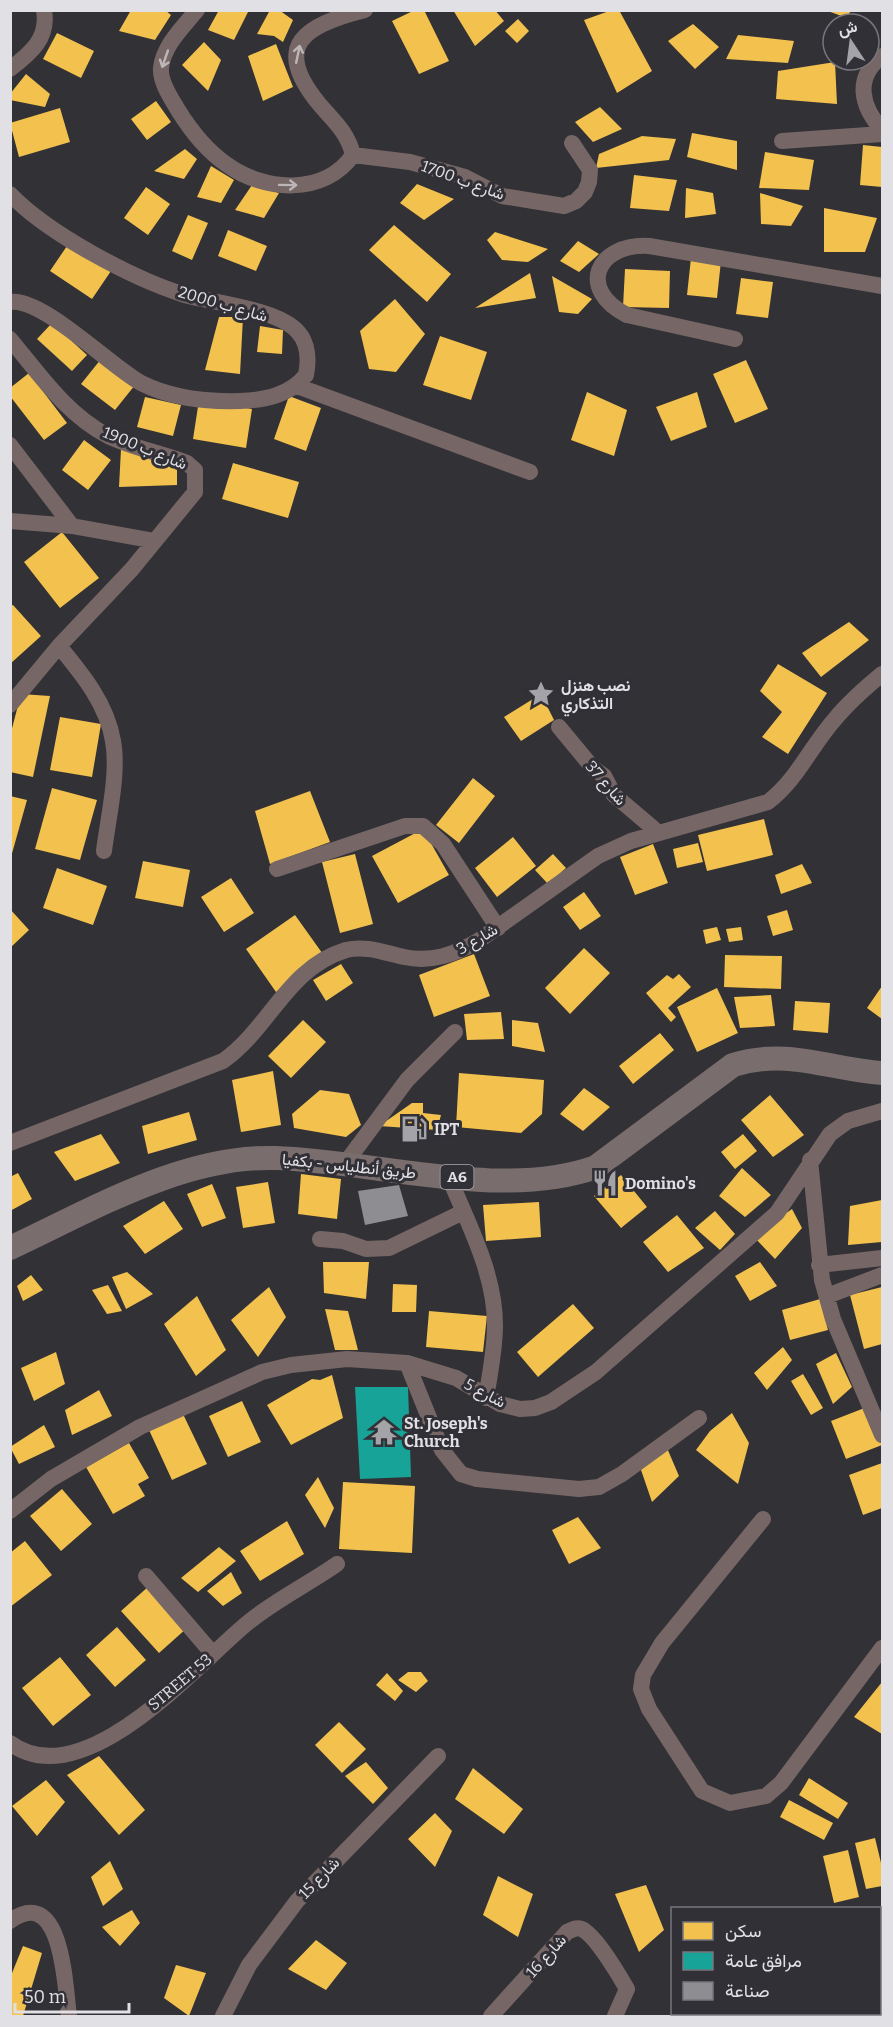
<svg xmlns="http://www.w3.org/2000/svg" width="893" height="2027" viewBox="0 0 893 2027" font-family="Bitter,Vazirmatn,serif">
  <rect width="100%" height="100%" fill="#323136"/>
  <path fill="#f2c14e" d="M131 10H165L171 15 155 40 119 31Z
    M219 10H249L234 40 208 30Z
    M270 10H279L293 20 283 42 274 36 257 34Z
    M415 10H424L449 61 419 74 392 21Z
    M453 10H495L504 21 475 46Z
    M612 10H619L652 71 617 93 584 20Z
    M825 10H851L847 18Z
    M518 19 529 31 517 43 505 31Z
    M693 24 719 47 695 69 668 41Z
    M57 33 94 51 81 78 43 59Z
    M738 35 794 41 788 63 726 59Z
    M204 42 221 60 208 91 182 65Z
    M276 44 293 87 263 101 248 56Z
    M835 62 837 104 776 99 778 71Z
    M26 74 50 94 45 107 10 100V94Z
    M156 101 171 122 147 140 131 119Z
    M600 107 622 129 593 142 575 122Z
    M60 108 70 142 19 157 10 123Z
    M692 133 737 141V170L687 157Z
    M642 136 676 139 669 160 596 168 599 154Z
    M863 145 882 147V187L860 185Z
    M185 149 197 159 184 179 154 171Z
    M765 152 814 160 809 190 759 188Z
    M211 166 234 180 221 203 197 197Z
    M634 175 677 180 669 211 630 208Z
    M417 184 454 199 424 220 400 203Z
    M252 185 279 193 264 218 235 210Z
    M146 187 170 204 148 235 124 218Z
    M686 188 713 193 716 214 685 218Z
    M760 193 803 206 791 226 761 224Z
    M824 208 877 218 865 252H824Z
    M188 215 208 223 192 260 172 251Z
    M394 225 451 274 427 302 369 250Z
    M228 230 267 246 256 271 218 256Z
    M495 232 548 249 528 262 502 260 487 240Z
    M578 241 599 254 579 272 560 261Z
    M69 243 111 271 92 299 50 271Z
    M691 258 721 261 717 298 687 295Z
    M625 269 670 271 669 308 623 307Z
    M530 273 536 298 475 308Z
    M552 276 592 299 578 314 559 312Z
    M741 278 773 282 768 318 736 314Z
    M395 299 425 334 396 372 369 369 360 331Z
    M219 317H243L240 374 205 370Z
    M52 323 87 355 72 371 37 339Z
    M260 326 283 330 282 354 257 352Z
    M440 336 487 352 471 400 423 385Z
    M101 359 135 385 115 410 81 384Z
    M746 360 768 409 735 423 713 374Z
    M29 373 67 423 44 440 10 396V388Z
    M587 392 627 410 614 456 571 440Z
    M697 392 707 427 671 441 656 407Z
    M289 396 321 408 306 451 274 439Z
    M145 397 181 405 173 436 137 427Z
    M199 400 252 409 246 448 193 439Z
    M84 440 111 460 88 490 62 470Z
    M121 449 177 465V485L119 487Z
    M233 463 299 482 288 518 222 499Z
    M62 532 99 578 60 608 24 562Z
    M13 605 41 636 10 664V606Z
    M849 622 869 640 821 677 802 653Z
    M778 664 827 693 788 754 762 737 782 712 760 691Z
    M21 694 50 696 33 777 10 772V736Z
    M541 694 554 720 521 741 504 717Z
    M60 717 101 724 92 777 50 770Z
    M473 778 495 796 459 843 436 825Z
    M52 788 97 800 80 860 35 849Z
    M310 791 330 842 270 864 255 811Z
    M10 796 27 800 11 857H10Z
    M764 819 773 855 707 871 698 835Z
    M423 829 449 875 398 903 372 856Z
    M513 837 536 866 497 897 475 868Z
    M698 843 703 862 677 868 673 849Z
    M653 844 668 883 635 895 620 857Z
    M355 854 373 924 340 933 322 862Z
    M553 854 566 868 548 884 535 870Z
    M143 861 190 870 183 907 135 898Z
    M802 864 812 883 781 894 775 875Z
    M57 868 107 886 93 925 43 908Z
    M231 878 254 913 224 932 201 897Z
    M584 892 601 916 580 930 563 907Z
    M10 909 29 930 10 948Z
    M787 910 793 930 773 936 767 916Z
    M295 915 325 957 276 992 246 949Z
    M717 927 721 940 706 944 703 930Z
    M741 927 743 940 729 942 726 929Z
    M584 948 610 973 570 1014 545 988Z
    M474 954 490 996 434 1017 419 975Z
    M725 955 782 956 781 989 724 987Z
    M341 964 353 983 326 1001 313 980Z
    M679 974 691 987 668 1008 676 1017 671 1022 646 993 667 975 673 979Z
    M882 986V1019L867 1008Z
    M717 988 738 1033 697 1052 677 1007Z
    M771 995 775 1026 740 1028 734 997Z
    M795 1001 830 1003 828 1033 793 1030Z
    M501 1012 504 1039 467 1040 464 1014Z
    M303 1020 326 1042 291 1078 268 1056Z
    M512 1020 538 1023 545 1052 512 1046Z
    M660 1033 674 1050 633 1084 619 1066Z
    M273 1071 281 1125 241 1132 232 1080Z
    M459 1073 544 1080 542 1114 521 1133 456 1127Z
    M584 1088 610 1107 583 1131 560 1114Z
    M320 1090 349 1094 361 1125 346 1137 294 1128 292 1114Z
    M770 1095 804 1135 773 1157 741 1120Z
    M412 1103H423V1113L441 1115 437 1130 379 1126Z
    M189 1112 197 1140 148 1154 142 1126Z
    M101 1134 120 1163 75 1181 54 1152Z
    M743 1134 757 1151 735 1169 721 1152Z
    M742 1168 771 1195 745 1217 719 1196Z
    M18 1173 32 1199 10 1211V1177Z
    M301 1174 341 1179 337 1219 298 1214Z
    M621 1175 647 1207 621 1228 594 1196Z
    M268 1182 275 1223 243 1228 236 1187Z
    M212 1184 226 1218 202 1227 187 1194Z
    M882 1200V1242L848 1245 850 1206Z
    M164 1201 183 1229 145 1254 123 1226Z
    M539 1202 541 1237 486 1241 483 1205Z
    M792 1209 802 1228 775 1259 753 1236Z
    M715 1211 735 1234 720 1250 695 1228Z
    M677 1215 704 1248 668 1272 643 1242Z
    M323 1262H369L366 1299 324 1293Z
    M760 1262 777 1286 750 1301 735 1276Z
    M127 1272 153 1294 126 1309 112 1277Z
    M31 1275 43 1290 23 1301 17 1286Z
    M393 1284 417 1285 416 1312H392Z
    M108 1285 122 1311 107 1314 92 1290Z
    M269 1287 286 1317 258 1357 231 1320Z
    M882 1287V1344L864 1349 850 1295Z
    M197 1296 226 1350 196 1376 164 1324Z
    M820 1299 828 1330 790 1340 782 1310Z
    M573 1304 594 1328 538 1377 517 1352Z
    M325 1309 348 1311 358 1350H335Z
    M429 1311 487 1316 483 1352 426 1347Z
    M783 1347 792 1360 767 1390 754 1373Z
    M56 1352 65 1384 34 1401 21 1368Z
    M836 1353 852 1387 833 1404 816 1364Z
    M803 1374 823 1408 811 1415 791 1381Z
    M332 1375 343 1418 291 1445 267 1405 312 1379 320 1380Z
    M99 1390 112 1416 72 1435 65 1410Z
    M242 1401 261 1442 228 1457 209 1416Z
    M867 1407 882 1445 846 1459 831 1421Z
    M732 1413 749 1443 738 1484 696 1450 710 1431Z
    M183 1414 207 1464 172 1480 149 1430Z
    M44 1425 55 1447 19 1464 10 1447Z
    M129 1443 149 1478 138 1484 145 1496 113 1514 86 1467Z
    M667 1448 679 1476 652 1502 640 1467Z
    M882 1463V1508L863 1515 849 1475Z
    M318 1477 334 1508 325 1528 305 1495Z
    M343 1482 415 1486 412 1553 339 1549Z
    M62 1489 92 1524 61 1551 30 1516Z
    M578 1517 601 1548 569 1564 552 1530Z
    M287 1521 304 1554 260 1581 240 1551Z
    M25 1541 52 1575 10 1607V1553Z
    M219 1547 236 1561 198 1592 181 1578Z
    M231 1572 242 1593 223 1606 207 1591Z
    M149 1586 187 1628 159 1653 121 1611Z
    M117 1627 146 1660 115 1687 86 1655Z
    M60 1657 91 1695 53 1726 22 1688Z
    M408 1672H421L428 1681 416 1692 398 1680Z
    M387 1673 403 1691 395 1701 376 1685Z
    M882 1682V1734L854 1717Z
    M339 1722 366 1749 342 1773 315 1745Z
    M99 1756 145 1810 119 1835 67 1775Z
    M366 1762 388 1788 373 1804 345 1776Z
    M473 1768 523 1809 504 1834 455 1799Z
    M809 1778 848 1803 838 1819 799 1795Z
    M46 1780 65 1802 37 1836 12 1806Z
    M789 1800 833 1823 824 1840 780 1817Z
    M435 1813 452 1831 435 1867 408 1839Z
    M875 1838 882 1867V1886L866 1889 855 1843Z
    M848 1850 859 1897 834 1903 823 1856Z
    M110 1861 123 1889 103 1906 91 1877Z
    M498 1876 533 1894 518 1937 483 1915Z
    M646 1885 664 1930 639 1952 615 1894Z
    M132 1910 140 1923 120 1946 102 1927Z
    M316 1940 347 1963 326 1990 288 1969Z
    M23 1946 42 1953 23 2016H10V1978Z
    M176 1965 206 1973 189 2016 164 1998Z
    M724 2014H769L768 2016H731Z"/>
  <path fill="#17a398" d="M355 1387H408L411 1477 360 1479Z"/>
  <path fill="#8d8d92" d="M399 1185 408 1216 365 1225 358 1191Z"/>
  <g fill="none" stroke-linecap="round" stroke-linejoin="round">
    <path stroke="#766766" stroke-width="16" d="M197 10C183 27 163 46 161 68 160 82 171 98 178 110 191 131 206 150 226 164 264 192 324 196 353 155 348 133 334 121 320 105 270 45 305 25 365 10
      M882 56C854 78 861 106 882 130
      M10 69C31 53 49 38 44 10
      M782 141 882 134
      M353 155 410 162 465 177 502 196 564 206 576 201 585 192 589 182 590 170 572 143
      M10 194C47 233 133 279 185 295 214 303 278 309 298 332 308 343 309 360 306 375 290 395 266 400 240 401 208 402 171 398 141 383 110 366 42 297 10 302
      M10 339C40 375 66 414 108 436 133 448 161 453 187 463L195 470V492L132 569 59 646 10 705
      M735 339 627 315C576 289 597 243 649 246L882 286
      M297 386 530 472
      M10 445 72 526
      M10 521 72 526 155 541
      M59 646C82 674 107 704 113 741 119 773 108 818 104 851
      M559 727 593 768 604 776 614 795 653 828 655 834
      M277 869 405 826H423L443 844 498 928
      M10 1143 223 1061C270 1028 287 968 346 950 366 945 385 953 404 957 432 963 455 954 478 941L598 856 631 841 768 802C797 780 811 746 835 719 849 702 865 688 882 674
      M810 1160 822 1280 833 1319 882 1435
      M344 1165 407 1080 455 1032
      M449 1177C468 1224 495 1273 495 1325 495 1349 490 1374 486 1398
      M320 1239 343 1241 366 1249 389 1248 463 1212
      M819 1265 882 1258
      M827 1296 882 1275
      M407 1363 442 1450 461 1474 477 1479 579 1489 599 1487 622 1474 699 1418
      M10 1511 51 1479 140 1427 262 1372 291 1365 347 1359 407 1363 456 1378 500 1404 520 1409 535 1408 551 1402 596 1372 777 1213 830 1134 848 1121 882 1111
      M763 1519 662 1643 643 1675 641 1689 649 1709 702 1791 730 1803 766 1796 781 1783 882 1648
      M146 1576 213 1654
      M10 1743C82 1797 194 1668 245 1625 273 1601 307 1585 337 1564
      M10 1921C63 1883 65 1988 69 2016
      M790 2014 791 2016
      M223 2016 249 1965 297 1901 438 1756
      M491 2016 567 1932C573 1929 579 1926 585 1931 598 1940 619 1975 627 1989L615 2016"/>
    <path stroke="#796d6d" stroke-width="24" d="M10 1248C92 1210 183 1155 276 1158 375 1161 501 1201 596 1167L733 1065C787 1048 829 1069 882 1073"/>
  </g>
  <defs><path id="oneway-shaft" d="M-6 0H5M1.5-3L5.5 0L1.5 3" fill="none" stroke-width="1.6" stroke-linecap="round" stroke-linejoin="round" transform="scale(1.5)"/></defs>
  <g stroke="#bcb6b9">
    <use href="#oneway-shaft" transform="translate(298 54) rotate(-78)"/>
    <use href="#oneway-shaft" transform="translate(165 59) rotate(109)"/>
    <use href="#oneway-shaft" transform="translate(288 185) rotate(1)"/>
  </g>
  <defs>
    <g id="sight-bare" transform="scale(2.07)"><path d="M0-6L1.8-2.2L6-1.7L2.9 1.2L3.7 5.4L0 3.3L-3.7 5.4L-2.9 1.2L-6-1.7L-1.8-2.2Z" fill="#a4a3a8" stroke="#313037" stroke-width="2.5" paint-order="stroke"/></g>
    <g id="fuel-bare" transform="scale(2.07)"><path d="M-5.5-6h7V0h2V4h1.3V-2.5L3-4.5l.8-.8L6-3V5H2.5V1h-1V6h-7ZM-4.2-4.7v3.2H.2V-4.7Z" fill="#a4a3a8" stroke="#313037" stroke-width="2.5" paint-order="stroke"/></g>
    <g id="restaurant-bare" transform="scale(2.07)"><path d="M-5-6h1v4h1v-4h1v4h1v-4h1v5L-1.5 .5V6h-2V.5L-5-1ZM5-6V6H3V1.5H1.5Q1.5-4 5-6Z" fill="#a4a3a8" stroke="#313037" stroke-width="2.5" paint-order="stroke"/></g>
    <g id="temple-bare" transform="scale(2.07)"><path d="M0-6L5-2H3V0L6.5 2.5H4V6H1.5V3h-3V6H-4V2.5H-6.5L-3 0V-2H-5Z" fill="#a4a3a8" stroke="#313037" stroke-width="2.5" paint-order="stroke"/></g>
  </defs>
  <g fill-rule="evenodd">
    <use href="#sight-bare" x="541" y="694"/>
    <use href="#fuel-bare" x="414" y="1129"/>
    <use href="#restaurant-bare" x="605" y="1183"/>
    <use href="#temple-bare" x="384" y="1432"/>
  </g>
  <g text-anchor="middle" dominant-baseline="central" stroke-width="6" stroke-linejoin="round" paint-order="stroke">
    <rect fill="#313037" stroke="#acabb1" stroke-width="1.5" x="440.5" y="1165" width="33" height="24" rx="4.5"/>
    <g font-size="15" font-weight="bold" fill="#e1e0e5">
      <text x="457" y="1177">A6</text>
    </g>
    <g font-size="16" fill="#e1e0e5" stroke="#313037">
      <text transform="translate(463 180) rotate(20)">شارع ب 1700</text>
      <text transform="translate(223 304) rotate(16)">شارع ب 2000</text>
      <text transform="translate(145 448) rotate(22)">شارع ب 1900</text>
      <text transform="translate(606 783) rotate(49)">شارع 37</text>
      <text transform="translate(477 939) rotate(-30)">شارع 3</text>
      <text transform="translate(349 1166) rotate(6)">طريق أنطلياس - بكفيا</text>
      <text transform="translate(485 1393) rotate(28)">شارع 5</text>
      <text transform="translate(180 1682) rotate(-40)">STREET 53</text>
      <text transform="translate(319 1878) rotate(-46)">شارع 15</text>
      <text transform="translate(546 1956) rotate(-48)">شارع 16</text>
    </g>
    <g font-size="16" font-weight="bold" fill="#e1e0e5" stroke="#313037" text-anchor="start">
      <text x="561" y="685">نصب هنزل<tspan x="561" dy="18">التذكاري</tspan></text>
      <text x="434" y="1129">IPT</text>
      <text x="625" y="1183">Domino's</text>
      <text x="404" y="1423">St. Joseph's<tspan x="404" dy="18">Church</tspan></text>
    </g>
  </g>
  <rect width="893" height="2027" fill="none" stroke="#e1e0e5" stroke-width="24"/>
  <rect x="671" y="1907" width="210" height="108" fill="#313037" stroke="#77767d" stroke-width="1.5"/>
  <rect x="683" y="1922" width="30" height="18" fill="#f2c14e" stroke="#77767d" stroke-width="1.5"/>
  <text x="725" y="1937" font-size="18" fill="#e1e0e5">سكن</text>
  <rect x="683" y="1952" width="30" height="18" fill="#17a398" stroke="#77767d" stroke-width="1.5"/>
  <text x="725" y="1967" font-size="18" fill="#e1e0e5">مرافق عامة</text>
  <rect x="683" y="1982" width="30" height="18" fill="#8d8d92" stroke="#77767d" stroke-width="1.5"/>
  <text x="725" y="1997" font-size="18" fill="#e1e0e5">صناعة</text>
  <g transform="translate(851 42) rotate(347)"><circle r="28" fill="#313037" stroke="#77767d" stroke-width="1.5"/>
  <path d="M0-4.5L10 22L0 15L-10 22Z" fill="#a4a3a8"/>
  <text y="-9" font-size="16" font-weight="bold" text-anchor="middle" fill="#e1e0e5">ش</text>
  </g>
  <path d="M15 2003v9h114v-9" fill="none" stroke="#e1e0e5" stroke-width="3"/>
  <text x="24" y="2003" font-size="18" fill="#e1e0e5" stroke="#313037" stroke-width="4.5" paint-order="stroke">50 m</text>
</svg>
